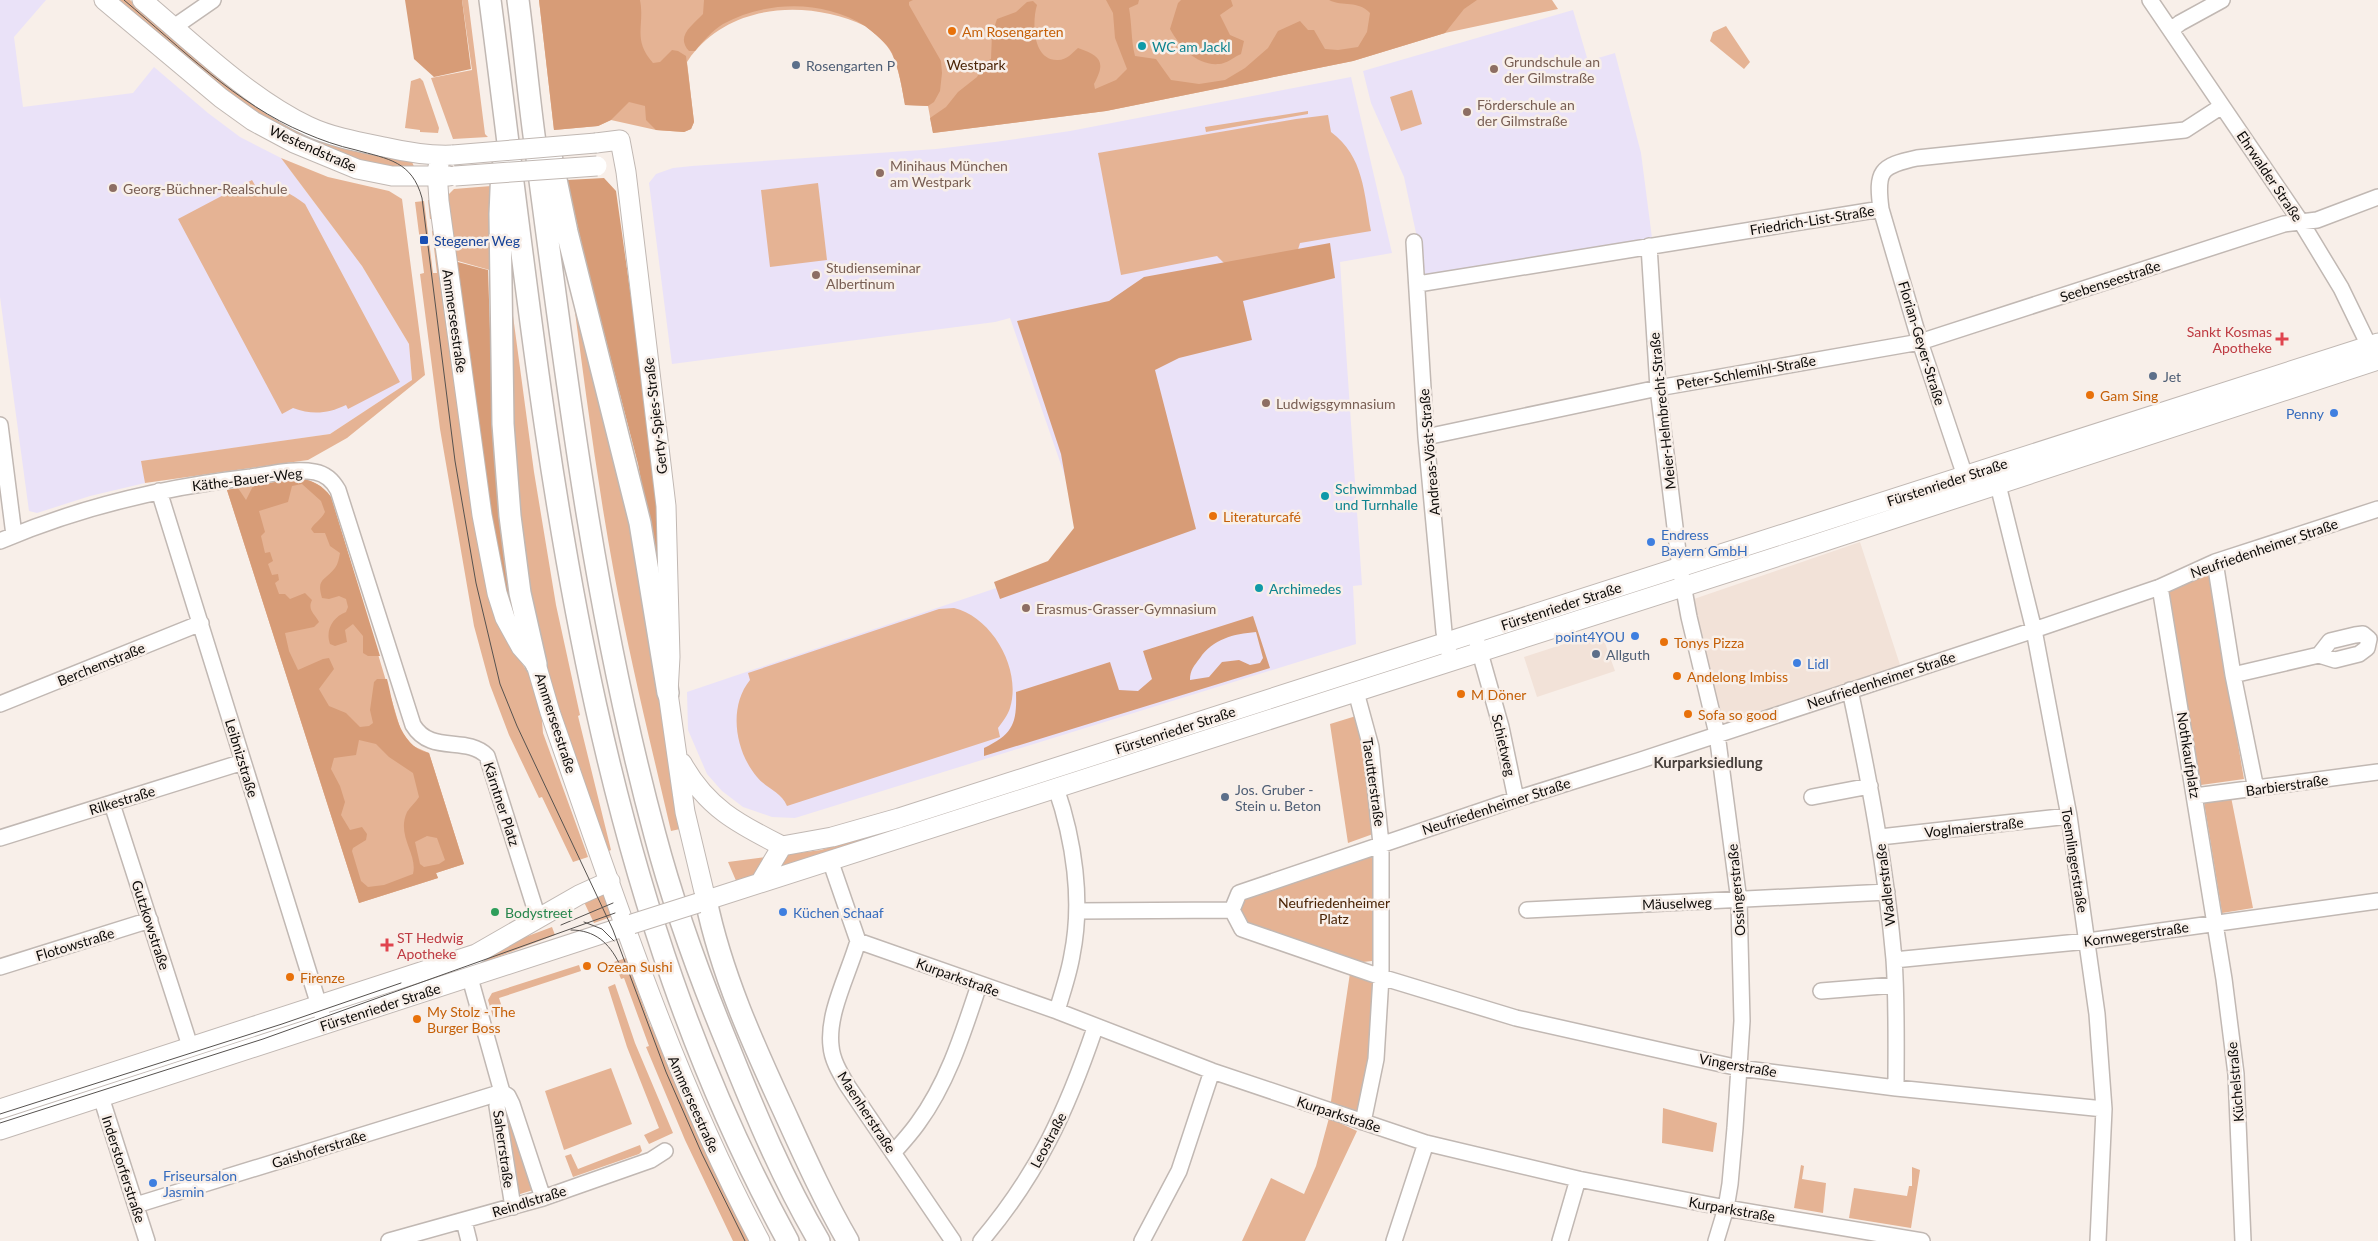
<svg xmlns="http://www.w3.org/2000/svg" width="2378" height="1241" viewBox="0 0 2378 1241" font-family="Lato,sans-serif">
  <rect width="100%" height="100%" fill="#f8efe9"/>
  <path fill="#f2e2d8" d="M1860 542 1902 671 1722 730 1691 600Z
    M1601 632 1615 671 1537 697 1524 657Z"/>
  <path fill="#eae2f8" d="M0 0H46L14 37 23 107 133 93 154 67 208 113 240 137 281 158 362 266 409 344 412 380 330 434 142 461 145 483 90 496 37 513 29 511 0 297Z
    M1573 10 1588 61 1615 53 1641 153 1652 238 1425 275 1404 177 1371 103 1363 71Z
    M1351 77 1392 253 1340 262 1362 585 1353 586 1356 644 795 818 772 817 743 807 722 791 707 774 688 730 687 692 1047 571 1082 525 1010 318 995 322 672 364 649 183 656 174 673 168 692 166 936 149 995 142 1070 131Z"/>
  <path fill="#e5b394" d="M111 0H130L238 91 410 157 415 169 373 165 344 158 241 108Z
    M462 0H468L485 134 488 137 453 139 431 78 472 70Z
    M539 0H1552L1558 9 1445 33 1353 61 1106 111 933 133 928 106 905 105C902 88 899 69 892 54 887 43 874 33 865 26 810 0 732 2 691 56L687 62 694 122 691 129 684 132 656 130 611 120 598 126 554 130Z
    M1726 26 1750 62 1744 69 1710 41 1713 32Z
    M420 78 423 81 439 128 438 133 420 132V130L405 128 411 81Z
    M1412 90 1422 124 1401 131 1390 97Z
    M1308 111V114L1206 132 1205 127Z
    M1328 115 1331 132C1364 156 1364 194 1371 231L1300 243 1296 256 1228 267 1217 256 1121 275 1098 153 1296 119Z
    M281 158 328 177 389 191 402 199 425 375 347 438 308 460 145 483 141 461 330 434 412 380 409 344 362 266Z
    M252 180 256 187C276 186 290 192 305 204L400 382 348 409 346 405C327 414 312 415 293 408L282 414 178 219Z
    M818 183 827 260 770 267 761 190Z
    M491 186 493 271 451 259 446 197 454 189Z
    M428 200H431L502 632 532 679 541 709 543 733 588 857 573 862 542 797 539 798 509 735 490 685 474 626 440 429 420 274 424 273 415 202 424 201 433 273H437L432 231 434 230 433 219H430Z
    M571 282 629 505 646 598 680 829 671 831C651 745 630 660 614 573 596 476 584 379 571 282Z
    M511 301 534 472 556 605 580 715 578 716 611 850 607 852 538 649 515 508Z
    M299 478C314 481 322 485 331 497L401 731 413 746 429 753 464 864 436 873 438 878 359 903 227 490Z
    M2209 575 2244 779 2201 785 2168 589Z
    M954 608C992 617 1022 669 1010 708 1008 715 1003 721 998 728L1000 737 787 806C781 792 767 789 757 777 735 751 728 707 750 680L748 673 939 609Z
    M1356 716 1367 748 1373 834 1348 843 1330 724Z
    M2231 797 2253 908 2222 913 2204 802Z
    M868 835 870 840 737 883 728 862 821 850Z
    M1371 856 1375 866 1374 953 1372 961 1363 962 1246 924 1239 909 1244 896Z
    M605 894 614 916 594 923 584 902Z
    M552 927 555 935 437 980 434 971Z
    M626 958 651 1027H654L750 1241H733L685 1140 646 1047 649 1046 624 978 621 979 614 962Z
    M579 965 581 971 499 998 504 1013 493 1017 488 1000 492 993Z
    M1350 973 1370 980 1375 984 1372 1057 1357 1115 1330 1108Z
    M615 984 635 1043 673 1133 649 1144 644 1135 659 1128 627 1047 608 987Z
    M611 1068 632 1124 564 1150 545 1091Z
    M504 1103 533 1190 517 1195Z
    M1663 1108 1717 1123 1713 1152 1662 1143Z
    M1329 1118 1357 1131 1305 1241H1242L1271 1178 1304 1194 1316 1166Z
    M640 1145 642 1151 639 1154 573 1177 565 1156 571 1154 578 1169Z
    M1801 1165 1804 1166 1802 1179 1826 1183 1823 1213 1794 1208Z
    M1912 1167 1920 1170 1911 1228 1849 1218 1854 1188 1907 1196 1909 1186H1912Z"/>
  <path fill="#d79c77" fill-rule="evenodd" d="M405 0H462L471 69 434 77 414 59Z
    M539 0H640C645 26 632 39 653 63L660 62 672 50 678 51 686 56 694 122 691 129 684 132 656 130 646 120 645 106 629 102 611 120 598 126 554 130Z
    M704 0H913L909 2V5L941 61 942 73 940 91 934 102 928 106 905 105C902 88 899 69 892 53 887 43 874 33 865 26 824 0 767 0 723 24 712 31 703 41 695 51H689C675 36 693 25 703 14Z
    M1106 0H1139L1138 4 1129 8C1132 25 1131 40 1135 56L1156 59 1171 80 1199 84 1225 80 1245 68 1268 48 1278 31 1300 21 1308 30H1314L1325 49 1338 50 1358 47 1367 32 1370 13C1358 0 1343 7 1329 0H1477L1464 9 1445 33 1353 61 1106 111 933 133 930 118 946 107 958 92 977 77 985 62 991 59 992 34 997 19 1016 12 1027 2 1033 1 1037 5C1032 21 1032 61 1058 60 1067 60 1072 53 1078 48 1101 56 1106 62 1094 84L1095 89 1116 80 1127 69 1115 38 1113 13Z
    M1181 0H1231L1233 6 1220 15 1230 35 1244 41 1241 54C1234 57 1226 64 1219 64 1197 66 1180 47 1170 29L1178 3Z
    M604 178 616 191 654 460 661 589 638 464 587 267 567 180Z
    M1330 243 1335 278 1243 301 1252 340 1179 358 1155 370 1196 529 1000 599 994 582 1048 561 1074 528 1061 454 1017 321 1109 301 1144 277Z
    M454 261 488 270 494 449 505 553 520 634 502 594Z
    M299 478C314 481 322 485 331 497L380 656H368L363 653V636L353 624 345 630 347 642 335 646 330 644C325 630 333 617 346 612L348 607 346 599 339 596 329 599 322 598C316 578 325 581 335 568 338 564 339 558 340 553L330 546 325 533H314L311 529C315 522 321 520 325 512L321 501 302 484 292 486 288 502 259 511 265 532 261 536 265 553 270 552 273 561 268 564 272 575 278 574 279 580 275 583 279 594H285L290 599 305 593 312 600C307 610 315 614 319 622L314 627 285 633 289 651 298 670 323 659 329 658 334 669 319 689 329 706 346 713 360 727 369 726 373 723 370 710 374 682 377 679H387C394 705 397 746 429 753L464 864 436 873 438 878 359 903 227 490 238 488 246 500 253 486ZM359 740 376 744 389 757 413 773 419 797C416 802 410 807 407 812 396 836 418 854 413 874L384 885 368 887 361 881 352 851 353 848 366 840 367 834 362 827 350 830 341 815 345 802 340 786 331 769 334 758 356 755ZM427 836 437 838 445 860 439 864 424 867 420 864 415 842Z
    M1253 616 1270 668 984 756V748C1013 734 1017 724 1016 692L1110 662 1119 690 1138 691 1152 679 1143 651ZM1256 632 1263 658 1260 663 1250 665 1239 660 1222 662 1209 677 1190 680C1190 670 1194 666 1200 658 1213 639 1233 634 1256 632Z"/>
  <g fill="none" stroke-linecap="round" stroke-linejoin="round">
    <g stroke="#c1b8b3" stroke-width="18">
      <path id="minor" d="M2150 0 2301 222 2341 288 2374 356
        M174 27 213 0
        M2171 30 2180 23 2222 0
        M1414 242 1426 437 1444 632 1451 661
        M1649 246 1658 388 1680 568 1689 617 1717 734 1739 901 1742 1021 1735 1128 1730 1184 1726 1208 1716 1241
        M1418 284 1881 209
        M0 425 14 535
        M1426 437 1658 388 1920 342 2284 224 2317 220 2378 197
        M1965 476 1920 342 1881 209C1876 171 1880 166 1917 158L2185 130 2222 106
        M1998 485 2034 630 2069 816 2097 1014 2104 1109 2098 1241
        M159 491 322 1015
        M0 541C80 507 164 487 251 477 271 474 294 468 315 472 326 474 333 481 338 490L413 725C431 755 466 735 487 756L538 918
        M2215 562 2233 675 2256 789
        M2160 587 2224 979 2236 1074 2243 1241
        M1477 642 1501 727 1516 799
        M2233 675 2319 655 2335 660 2359 654 2367 648 2369 639 2363 634 2355 635 2330 641 2319 655
        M1850 690C1869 779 1886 868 1894 959 1897 1002 1896 1045 1896 1088
        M1356 692 1371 747 1381 844V977L1376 1059 1363 1122
        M0 704 201 623
        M1056 788C1074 840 1083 901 1072 955 1069 974 1062 993 1057 1011
        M2195 796 2378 772
        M1812 797 1870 786
        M112 804 190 1046
        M1880 837 2069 816
        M0 838 243 762
        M830 860 858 941
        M1232 910 1239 893 1516 799 1638 761 2034 630 2160 587 2215 562 2378 509
        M1232 910 1242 929 1381 977 1516 1018 1739 1068 1896 1088 2104 1109
        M1527 910 1887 892
        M1077 911 1232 910
        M858 941 1057 1011 1212 1071 1426 1143 1578 1179 1726 1208 1922 1241
        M858 941C849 973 827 1013 831 1046 832 1060 840 1073 847 1085L953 1241
        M1894 960 2088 941 2378 901
        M0 967 150 920
        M470 978 502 1092 497 1106 513 1207
        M1821 991 1895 985
        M502 1092 508 1096 512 1104 543 1198
        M101 1097 147 1241
        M893 1153C902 1143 911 1133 918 1123 948 1082 963 1033 979 985
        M136 1205 502 1092
        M464 1221 469 1241
        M389 1241 543 1198 651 1160 665 1151
        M981 1241C1038 1174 1067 1110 1095 1028
        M1142 1241 1179 1171 1212 1071
        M1394 1241 1426 1143
        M1560 1241 1578 1179"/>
    </g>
    <g stroke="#c1b8b3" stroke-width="21">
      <path id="major" d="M104 0 221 98 253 121 294 143 357 169 392 176H449
        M142 0C192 42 249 98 308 126 331 137 359 142 384 147 406 152 429 156 452 155
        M596 143 620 140 626 172 666 506 670 657 668 693 685 812 706 900
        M441 156 437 171 439 201 482 515 497 593 505 618 521 647 536 664 550 712C613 892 670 1072 760 1241
        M682 763C706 807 738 824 782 846
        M760 883 782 846 832 837 899 818 2378 343
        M698 903 1807 547 2378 360
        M0 1109 476 954 579 895 610 881
        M0 1130 632 924"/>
    </g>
    <g stroke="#c1b8b3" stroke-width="24">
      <path id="highway" d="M490 0C545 422 579 861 788 1241
        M518 0C524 45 528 90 534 135 565 369 593 606 655 835 674 907 700 978 729 1048 755 1113 783 1180 819 1241
        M550 151 567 232 640 523 668 693
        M502 168 500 214 503 424 510 516 520 593 536 664
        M706 900C721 973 753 1044 784 1111 804 1155 824 1200 848 1241"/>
    </g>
    <use href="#minor" stroke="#fff" stroke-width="15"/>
    <use href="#major" stroke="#fff" stroke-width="19"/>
    <use href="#highway" stroke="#fff" stroke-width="21"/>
    <path stroke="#56524f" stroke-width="1" d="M124 0C181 48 236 104 305 133 321 140 338 146 356 150 388 159 412 161 422 198L455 461 476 583 500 684 517 726 613 930 666 1072 702 1154 745 1241
      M584 922 602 929 614 941
      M561 925 613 903
      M571 930C595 930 609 943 619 963
      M0 1114 282 1024 401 983
      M0 1123 263 1039 615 913"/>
    <g stroke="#c1b8b3" stroke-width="21" stroke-linecap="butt">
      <path id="major-bridge" d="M453 155 596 143
        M455 176 597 166
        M632 924 698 903"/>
    </g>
    <use href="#major-bridge" stroke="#fff" stroke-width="19"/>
  </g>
  <g fill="#e8710a" stroke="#f8efe9" stroke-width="2">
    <circle cx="952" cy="31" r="5"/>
    <circle cx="2090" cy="395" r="5"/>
    <circle cx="1213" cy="516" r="5"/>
    <circle cx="1664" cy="642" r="5"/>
    <circle cx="1677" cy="676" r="5"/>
    <circle cx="1461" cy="694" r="5"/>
    <circle cx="1688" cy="714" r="5"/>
    <circle cx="587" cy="966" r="5"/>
    <circle cx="290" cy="977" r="5"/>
    <circle cx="417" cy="1019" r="5"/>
  </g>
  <g fill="#0f9aa8" stroke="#f8efe9" stroke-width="2">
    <circle cx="1142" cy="46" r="5"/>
    <circle cx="1325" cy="496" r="5"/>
    <circle cx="1259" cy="588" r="5"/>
  </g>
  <g fill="#5c6f8a" stroke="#f8efe9" stroke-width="2">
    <circle cx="796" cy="65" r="5"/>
    <circle cx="2153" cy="376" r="5"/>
    <circle cx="1596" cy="654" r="5"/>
    <circle cx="1225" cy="797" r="5"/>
  </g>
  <g fill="#8d6e63" stroke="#f8efe9" stroke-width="2">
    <circle cx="1494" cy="69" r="5"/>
    <circle cx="1467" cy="112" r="5"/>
    <circle cx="880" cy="173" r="5"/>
    <circle cx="113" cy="188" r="5"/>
    <circle cx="816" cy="275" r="5"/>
    <circle cx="1266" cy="403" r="5"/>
    <circle cx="1026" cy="608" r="5"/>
  </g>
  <rect fill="#1a4fb4" stroke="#f8efe9" stroke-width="2" x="419" y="235" width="10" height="10" rx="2.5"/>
  <g fill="#e0444e" stroke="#f8efe9" stroke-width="2">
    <path d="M2279.5 331.5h5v5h5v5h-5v5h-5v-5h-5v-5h5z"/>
    <path d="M384.5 937.5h5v5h5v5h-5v5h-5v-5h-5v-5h5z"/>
  </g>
  <g fill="#3f7fe0" stroke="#f8efe9" stroke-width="2">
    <circle cx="2334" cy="413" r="5"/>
    <circle cx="1651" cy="542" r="5"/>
    <circle cx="1635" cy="636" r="5"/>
    <circle cx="1797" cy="663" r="5"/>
    <circle cx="783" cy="912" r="5"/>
    <circle cx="153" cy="1183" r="5"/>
  </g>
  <circle fill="#2e9e5b" stroke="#f8efe9" stroke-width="2" cx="495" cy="912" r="5"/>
  <g text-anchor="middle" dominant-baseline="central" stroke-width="5" stroke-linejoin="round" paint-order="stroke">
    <g font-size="14" fill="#c56008" stroke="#f8efe9" text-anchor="start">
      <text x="962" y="31">Am Rosengarten</text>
      <text x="2100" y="395">Gam Sing</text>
      <text x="1223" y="516">Literaturcafé</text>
      <text x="1674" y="642">Tonys Pizza</text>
      <text x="1687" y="676">Andelong Imbiss</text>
      <text x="1471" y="694">M Döner</text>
      <text x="1698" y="714">Sofa so good</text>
      <text x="597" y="966">Ozean Sushi</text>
      <text x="300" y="977">Firenze</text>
      <text x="427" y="1011">My Stolz - The<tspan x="427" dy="16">Burger Boss</tspan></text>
    </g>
    <g font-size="14" fill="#0d838f" stroke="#f8efe9" text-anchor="start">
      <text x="1152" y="46">WC am Jackl</text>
      <text x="1335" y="488">Schwimmbad<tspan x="1335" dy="16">und Turnhalle</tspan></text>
      <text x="1269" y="588">Archimedes</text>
    </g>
    <g font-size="14" fill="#785e54" stroke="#f8efe9" text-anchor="start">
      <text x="1504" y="61">Grundschule an<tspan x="1504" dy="16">der Gilmstraße</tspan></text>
      <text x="1477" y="104">Förderschule an<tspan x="1477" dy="16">der Gilmstraße</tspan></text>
      <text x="890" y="165">Minihaus München<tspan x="890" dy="16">am Westpark</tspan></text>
      <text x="123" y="188">Georg-Büchner-Realschule</text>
      <text x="826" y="267">Studienseminar<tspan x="826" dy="16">Albertinum</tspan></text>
      <text x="1276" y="403">Ludwigsgymnasium</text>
      <text x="1036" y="608">Erasmus-Grasser-Gymnasium</text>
    </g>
    <g font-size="14" fill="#4a2406" stroke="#f8efe9">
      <text x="976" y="64">Westpark</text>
      <text x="1334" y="902">Neufriedenheimer<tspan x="1334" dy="16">Platz</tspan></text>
    </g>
    <g font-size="14" fill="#4e5e75" stroke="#f8efe9" text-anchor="start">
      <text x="806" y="65">Rosengarten P</text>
      <text x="2163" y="376">Jet</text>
      <text x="1606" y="654">Allguth</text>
      <text x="1235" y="789">Jos. Gruber -<tspan x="1235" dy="16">Stein u. Beton</tspan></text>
    </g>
    <g font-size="14" fill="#0d0b09" stroke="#f8efe9">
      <text transform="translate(313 148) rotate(24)">Westendstraße</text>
      <text transform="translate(2270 176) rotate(56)">Ehrwalder Straße</text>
      <text transform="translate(1812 220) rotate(-9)">Friedrich-List-Straße</text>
      <text transform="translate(2110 281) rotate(-18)">Seebenseestraße</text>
      <text transform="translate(455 321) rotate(82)">Ammerseestraße</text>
      <text transform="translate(1922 343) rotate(73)">Florian-Geyer-Straße</text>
      <text transform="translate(1746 372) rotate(-10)">Peter-Schlemihl-Straße</text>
      <text transform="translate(1662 411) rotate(-96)">Meier-Helmbrecht-Straße</text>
      <text transform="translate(655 416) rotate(-97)">Gerty-Spies-Straße</text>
      <text transform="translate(1429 452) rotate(-95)">Andreas-Vöst-Straße</text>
      <text transform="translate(247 479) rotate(-7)">Käthe-Bauer-Weg</text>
      <text transform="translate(1947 482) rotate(-18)">Fürstenrieder Straße</text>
      <text transform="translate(2264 548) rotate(-19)">Neufriedenheimer Straße</text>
      <text transform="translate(1561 606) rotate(-18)">Fürstenrieder Straße</text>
      <text transform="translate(101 664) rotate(-22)">Berchemstraße</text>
      <text transform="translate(1881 680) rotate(-18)">Neufriedenheimer Straße</text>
      <text transform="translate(556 723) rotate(72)">Ammerseestraße</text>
      <text transform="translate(1175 730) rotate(-18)">Fürstenrieder Straße</text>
      <text transform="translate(1504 745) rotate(77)">Schietweg</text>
      <text transform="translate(2189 755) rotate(81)">Nothkaufplatz</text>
      <text transform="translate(242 758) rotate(73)">Leibnizstraße</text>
      <text transform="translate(1374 782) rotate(82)">Taeutterstraße</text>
      <text transform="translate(2287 785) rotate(-8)">Barbierstraße</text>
      <text transform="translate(122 800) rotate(-17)">Rilkestraße</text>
      <text transform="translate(502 804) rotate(72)">Kärntner Platz</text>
      <text transform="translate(1496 806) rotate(-18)">Neufriedenheimer Straße</text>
      <text transform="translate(1974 827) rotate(-6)">Voglmaierstraße</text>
      <text transform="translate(2075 860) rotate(81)">Toemlingerstraße</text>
      <text transform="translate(1885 885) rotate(-97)">Wadlerstraße</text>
      <text transform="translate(1736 890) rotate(-95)">Ossingerstraße</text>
      <text transform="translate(1677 903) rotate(-2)">Mäuselweg</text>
      <text transform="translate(151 925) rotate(72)">Gutzkowstraße</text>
      <text transform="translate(2136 934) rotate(-8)">Kornwegerstraße</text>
      <text transform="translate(75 944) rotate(-17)">Flotowstraße</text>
      <text transform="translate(958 977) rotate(20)">Kurparkstraße</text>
      <text transform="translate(380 1007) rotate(-18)">Fürstenrieder Straße</text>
      <text transform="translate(1738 1065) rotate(10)">Vingerstraße</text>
      <text transform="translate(2235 1082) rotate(-95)">Küchelstraße</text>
      <text transform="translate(694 1104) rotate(66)">Ammerseestraße</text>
      <text transform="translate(867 1112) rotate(57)">Maenherstraße</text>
      <text transform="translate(1339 1114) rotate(18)">Kurparkstraße</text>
      <text transform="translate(1048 1140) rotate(-62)">Leostraße</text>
      <text transform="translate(319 1149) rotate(-17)">Gaishoferstraße</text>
      <text transform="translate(504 1149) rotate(82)">Saherrstraße</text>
      <text transform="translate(124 1169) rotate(72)">Inderstorferstraße</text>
      <text transform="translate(529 1201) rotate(-17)">Reindlstraße</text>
      <text transform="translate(1732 1209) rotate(10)">Kurparkstraße</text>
    </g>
    <g font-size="14" fill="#164399" stroke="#f8efe9" text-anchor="start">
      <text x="434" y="240">Stegener Weg</text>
    </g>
    <g font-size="14" fill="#be3a42" stroke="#f8efe9" text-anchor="end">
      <text x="2272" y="331">Sankt Kosmas<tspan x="2272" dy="16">Apotheke</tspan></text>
      <text x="397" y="937" text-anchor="start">ST Hedwig<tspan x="397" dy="16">Apotheke</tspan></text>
    </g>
    <g font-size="14" fill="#366cbe" stroke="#f8efe9" text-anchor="start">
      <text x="2324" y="413" text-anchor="end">Penny</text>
      <text x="1661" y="534">Endress<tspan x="1661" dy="16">Bayern GmbH</tspan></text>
      <text x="1625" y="636" text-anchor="end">point4YOU</text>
      <text x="1807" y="663">Lidl</text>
      <text x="793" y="912">Küchen Schaaf</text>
      <text x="163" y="1175">Friseursalon<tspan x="163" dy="16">Jasmin</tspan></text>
    </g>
    <g font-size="14" fill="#27864d" stroke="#f8efe9" text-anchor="start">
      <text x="505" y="912">Bodystreet</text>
    </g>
    <g font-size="15" font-weight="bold" fill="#463f3b" stroke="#f8efe9">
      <text x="1708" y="762">Kurparksiedlung</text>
    </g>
  </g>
</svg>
